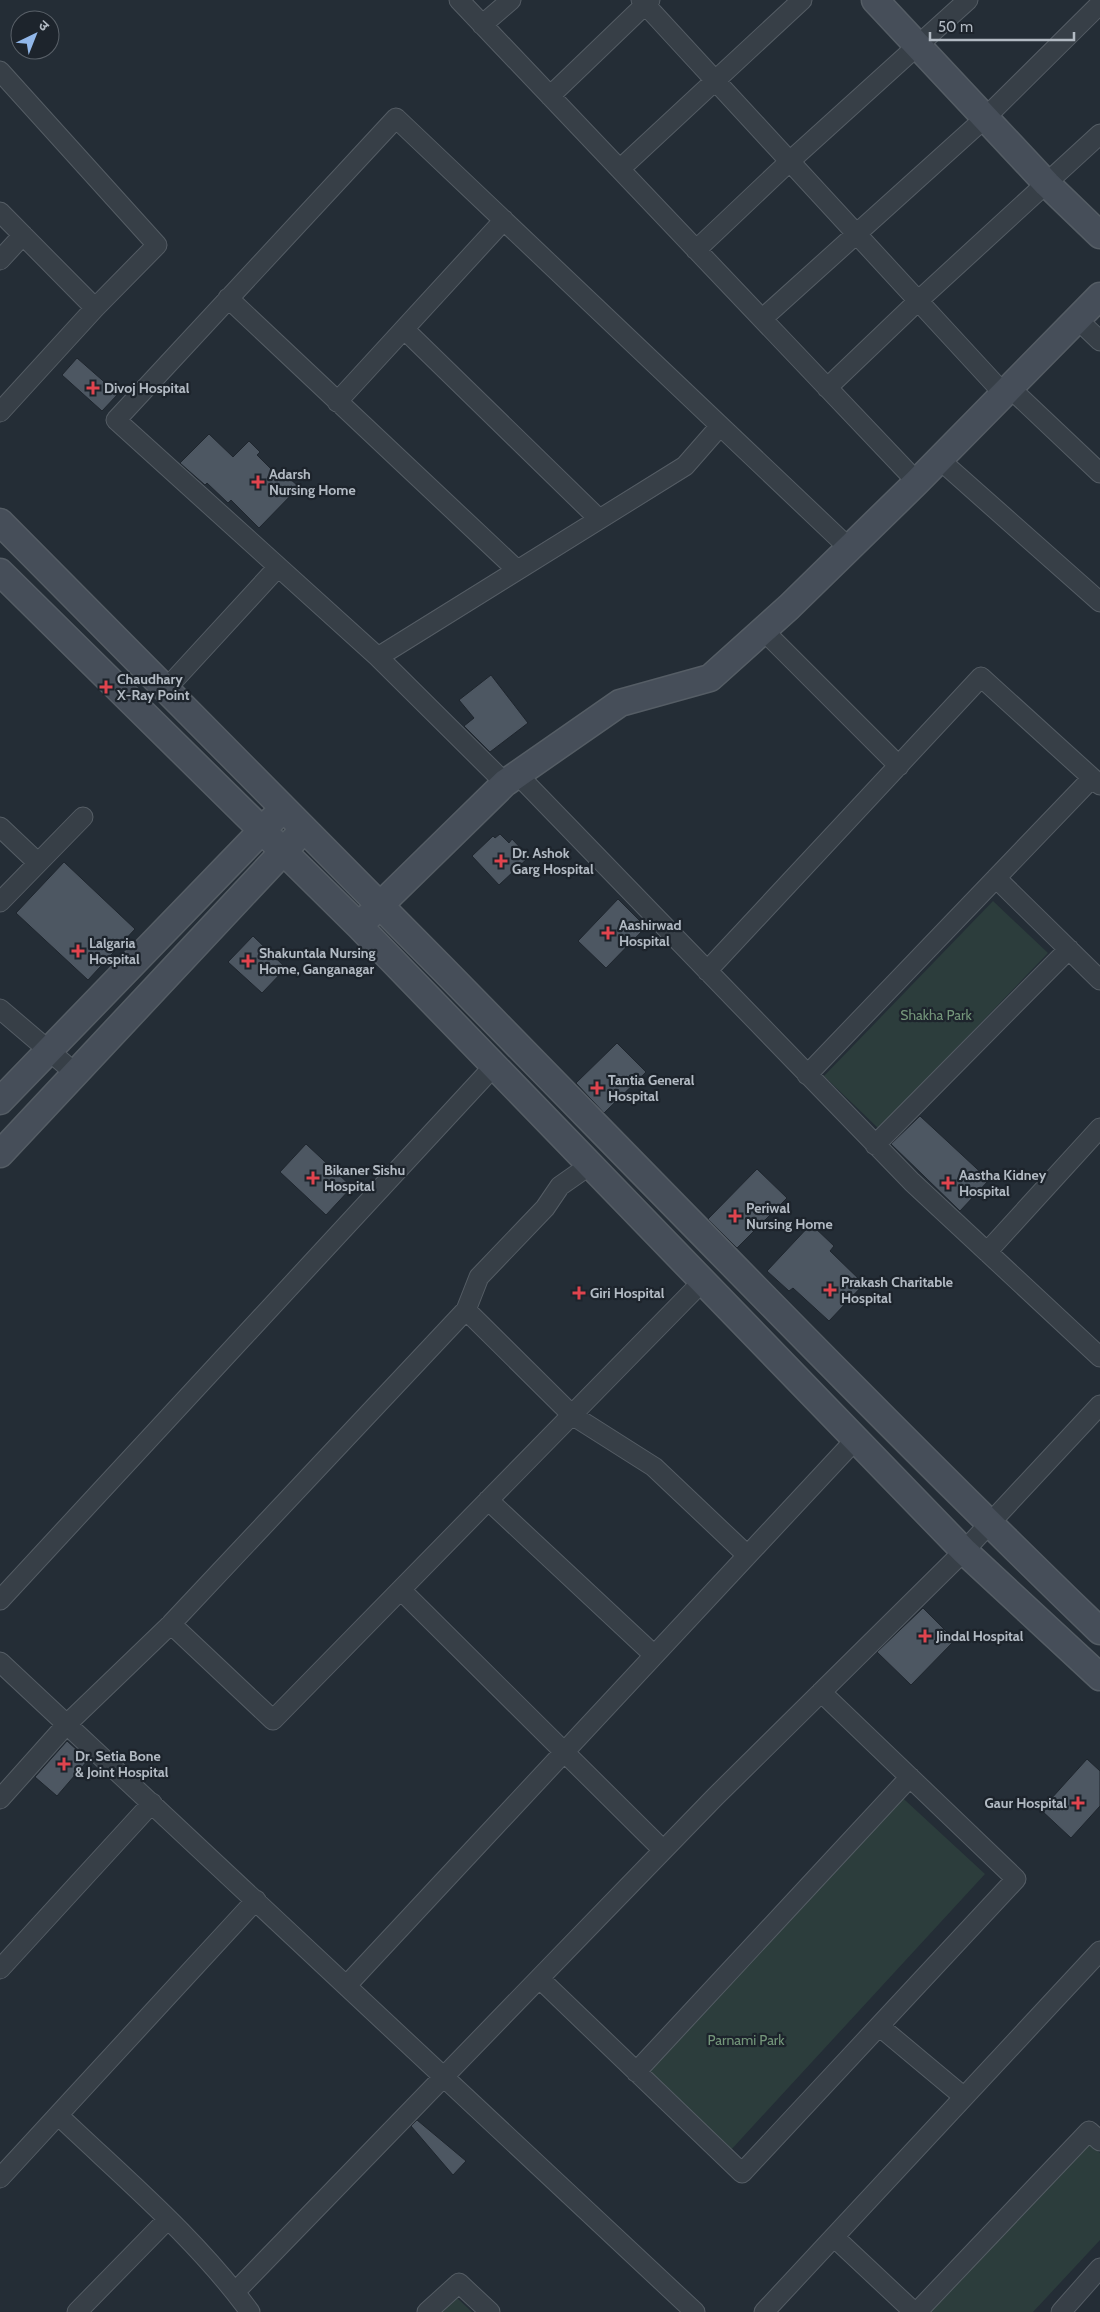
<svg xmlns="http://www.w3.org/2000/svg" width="1100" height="2312" viewBox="0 0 1100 2312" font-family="Cabin,'Noto Sans Devanagari',sans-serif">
  <rect width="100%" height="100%" fill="#242d36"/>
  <path fill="#2c3d3c" d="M993 901 1048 953 879 1129 824 1076Z
    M893 1789 985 1874 730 2151 638 2066Z
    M1086 2140 1100 2153V2240L1033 2312H928Z
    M455 2296 472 2312H440Z"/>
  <path fill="#4d5762" stroke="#1f262e" d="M77 358 118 394 102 411 62 375Z
    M209 434 233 457 249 441 260 452 257 455 283 481 288 477 299 487 259 528 231 500 228 503 207 483 205 485 180 463Z
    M491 675 528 723 490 752 464 726 474 718 459 700Z
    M500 834 509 843 512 839 529 857 499 885 472 856 493 836 495 838Z
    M64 862 135 929 88 980 16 913Z
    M618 899 646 927 606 968 578 941Z
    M253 936 286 968 262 993 228 962Z
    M617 1043 646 1072 604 1113 576 1083Z
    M920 1116 989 1180 960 1211 891 1144Z
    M306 1144 352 1187 326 1215 280 1172Z
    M757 1169 787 1198 737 1248 708 1219Z
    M811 1224 834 1246 830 1251 864 1284 829 1321 793 1288 789 1291 767 1271Z
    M923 1608 955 1640 911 1685 877 1652Z
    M67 1741 88 1760 57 1796 35 1777Z
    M1087 1759 1100 1771V1806L1071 1838 1041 1810Z
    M417 2120 466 2161 453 2175 411 2126Z"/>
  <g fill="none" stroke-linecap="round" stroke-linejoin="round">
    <g stroke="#555d65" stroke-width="21">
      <path id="street" d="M459 0 917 482
        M641 0 1004 394
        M482 25 511 0
        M0 71 157 245 95 308 0 412
        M550 96 650 0
        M620 169 802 0
        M0 212 95 308
        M696 250 790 161 968 0
        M0 260 23 235
        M228 298 517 570
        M762 319 985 118 1100 4
        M1077 319 1100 341
        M404 329 599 519
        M827 388 918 301 1100 134
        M1010 388 1100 473
        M337 402 504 220
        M720 426 685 466 378 657 116 420 396 118 849 548
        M940 460 1100 602
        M763 630 899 766
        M378 657 505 783
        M165 690 278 567
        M518 775 912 1182 1100 1357
        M0 827 37 862
        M996 878 1100 980
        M0 902 83 817
        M707 971 981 677 1100 785
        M0 1009 75 1073
        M807 1075 1092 778
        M875 1145 1069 949
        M987 1252 1100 1128
        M466 1310 479 1277 545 1208 560 1186 590 1165
        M488 1500 654 1655
        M401 1590 663 1850
        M0 1600 494 1066
        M171 1624 273 1720 703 1281
        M0 1662 695 2312
        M0 1799 67 1724 171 1624 466 1310 572 1415 654 1467 747 1555
        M0 1969 152 1803
        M540 1979 742 2173 1016 1879 821 1692
        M347 1985 856 1439
        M879 2026 964 2097
        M636 2072 910 1777
        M58 2115C124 2178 196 2238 250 2312
        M0 2178 256 1900
        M834 2237 914 2312
        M235 2292 715 1797 964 1551 1100 1405
        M77 2312 168 2219
        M427 2312 459 2283 490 2312
        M764 2312 1100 1951
        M917 2312 1089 2131 1100 2141
        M1061 2312 1100 2268"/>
    </g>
    <g stroke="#555d65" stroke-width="29">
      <path id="secondary" d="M875 0 1047 184 1100 235
        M0 522C147 671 295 818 442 968 660 1190 876 1415 1100 1631
        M0 572 359 926 964 1551 1100 1677
        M368 917 505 783 620 703 710 678 789 607 917 482 1100 296
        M0 1101 274 818
        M0 1154 295 839"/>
    </g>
    <use href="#street" stroke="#373f47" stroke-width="19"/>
    <use href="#secondary" stroke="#464e59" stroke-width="26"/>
  </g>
  <g fill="#e0444e" stroke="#1d242c" stroke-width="2">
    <path d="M90.5 380.5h5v5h5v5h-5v5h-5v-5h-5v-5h5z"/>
    <path d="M255.5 474.5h5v5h5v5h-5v5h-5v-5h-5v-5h5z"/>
    <path d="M103.5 679.5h5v5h5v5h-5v5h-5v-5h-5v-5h5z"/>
    <path d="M498.5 853.5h5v5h5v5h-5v5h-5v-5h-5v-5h5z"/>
    <path d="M605.5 925.5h5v5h5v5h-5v5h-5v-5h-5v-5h5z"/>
    <path d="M75.5 943.5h5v5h5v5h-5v5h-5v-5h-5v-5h5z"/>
    <path d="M245.5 953.5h5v5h5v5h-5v5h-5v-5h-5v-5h5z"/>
    <path d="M594.5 1080.5h5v5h5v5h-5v5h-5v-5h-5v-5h5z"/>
    <path d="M310.5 1170.5h5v5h5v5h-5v5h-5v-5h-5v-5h5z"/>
    <path d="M945.5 1175.5h5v5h5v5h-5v5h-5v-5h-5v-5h5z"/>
    <path d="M732.5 1208.5h5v5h5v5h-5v5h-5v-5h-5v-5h5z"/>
    <path d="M827.5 1282.5h5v5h5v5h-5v5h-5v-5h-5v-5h5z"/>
    <path d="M576.5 1285.5h5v5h5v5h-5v5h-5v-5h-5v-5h5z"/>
    <path d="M922.5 1628.5h5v5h5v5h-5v5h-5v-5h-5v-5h5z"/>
    <path d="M61.5 1756.5h5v5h5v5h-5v5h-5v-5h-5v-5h5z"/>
    <path d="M1075.5 1795.5h5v5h5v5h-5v5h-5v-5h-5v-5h5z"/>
  </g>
  <g text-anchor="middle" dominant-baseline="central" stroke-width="4.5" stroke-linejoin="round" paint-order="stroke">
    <g font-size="14" font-weight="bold" fill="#b2bac3" stroke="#1d242c" text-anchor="start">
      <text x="104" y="388">Divoj Hospital</text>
      <text x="269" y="474">Adarsh<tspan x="269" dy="16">Nursing Home</tspan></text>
      <text x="117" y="679">Chaudhary<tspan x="117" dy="16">X-Ray Point</tspan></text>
      <text x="512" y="853">Dr. Ashok<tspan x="512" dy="16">Garg Hospital</tspan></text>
      <text x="619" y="925">Aashirwad<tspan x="619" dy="16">Hospital</tspan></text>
      <text x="89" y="943">Lalgaria<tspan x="89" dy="16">Hospital</tspan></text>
      <text x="259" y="953">Shakuntala Nursing<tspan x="259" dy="16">Home, Ganganagar</tspan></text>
      <text x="608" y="1080">Tantia General<tspan x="608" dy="16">Hospital</tspan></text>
      <text x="324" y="1170">Bikaner Sishu<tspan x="324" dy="16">Hospital</tspan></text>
      <text x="959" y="1175">Aastha Kidney<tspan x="959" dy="16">Hospital</tspan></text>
      <text x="746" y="1208">Periwal<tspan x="746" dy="16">Nursing Home</tspan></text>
      <text x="841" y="1282">Prakash Charitable<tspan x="841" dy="16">Hospital</tspan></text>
      <text x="590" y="1293">Giri Hospital</text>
      <text x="936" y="1636">Jindal Hospital</text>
      <text x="75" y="1756">Dr. Setia Bone<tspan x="75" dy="16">&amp; Joint Hospital</tspan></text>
      <text x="1067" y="1803" text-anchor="end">Gaur Hospital</text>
    </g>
    <g font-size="14" fill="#74967a" stroke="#1d242c">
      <text x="936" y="1015">Shakha Park</text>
      <text x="746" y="2040">Parnami Park</text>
    </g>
  </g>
  <g transform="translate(35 35) rotate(43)"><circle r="24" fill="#1d242c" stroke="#596068"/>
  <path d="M0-4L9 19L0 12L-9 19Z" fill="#91b7e9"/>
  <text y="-8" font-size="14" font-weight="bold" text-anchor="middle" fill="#b2bac3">उ</text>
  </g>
  <path d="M930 32v8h144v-8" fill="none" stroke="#b2bac3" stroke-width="2.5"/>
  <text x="938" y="32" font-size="15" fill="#b2bac3" stroke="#1d242c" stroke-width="4" paint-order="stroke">50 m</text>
</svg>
